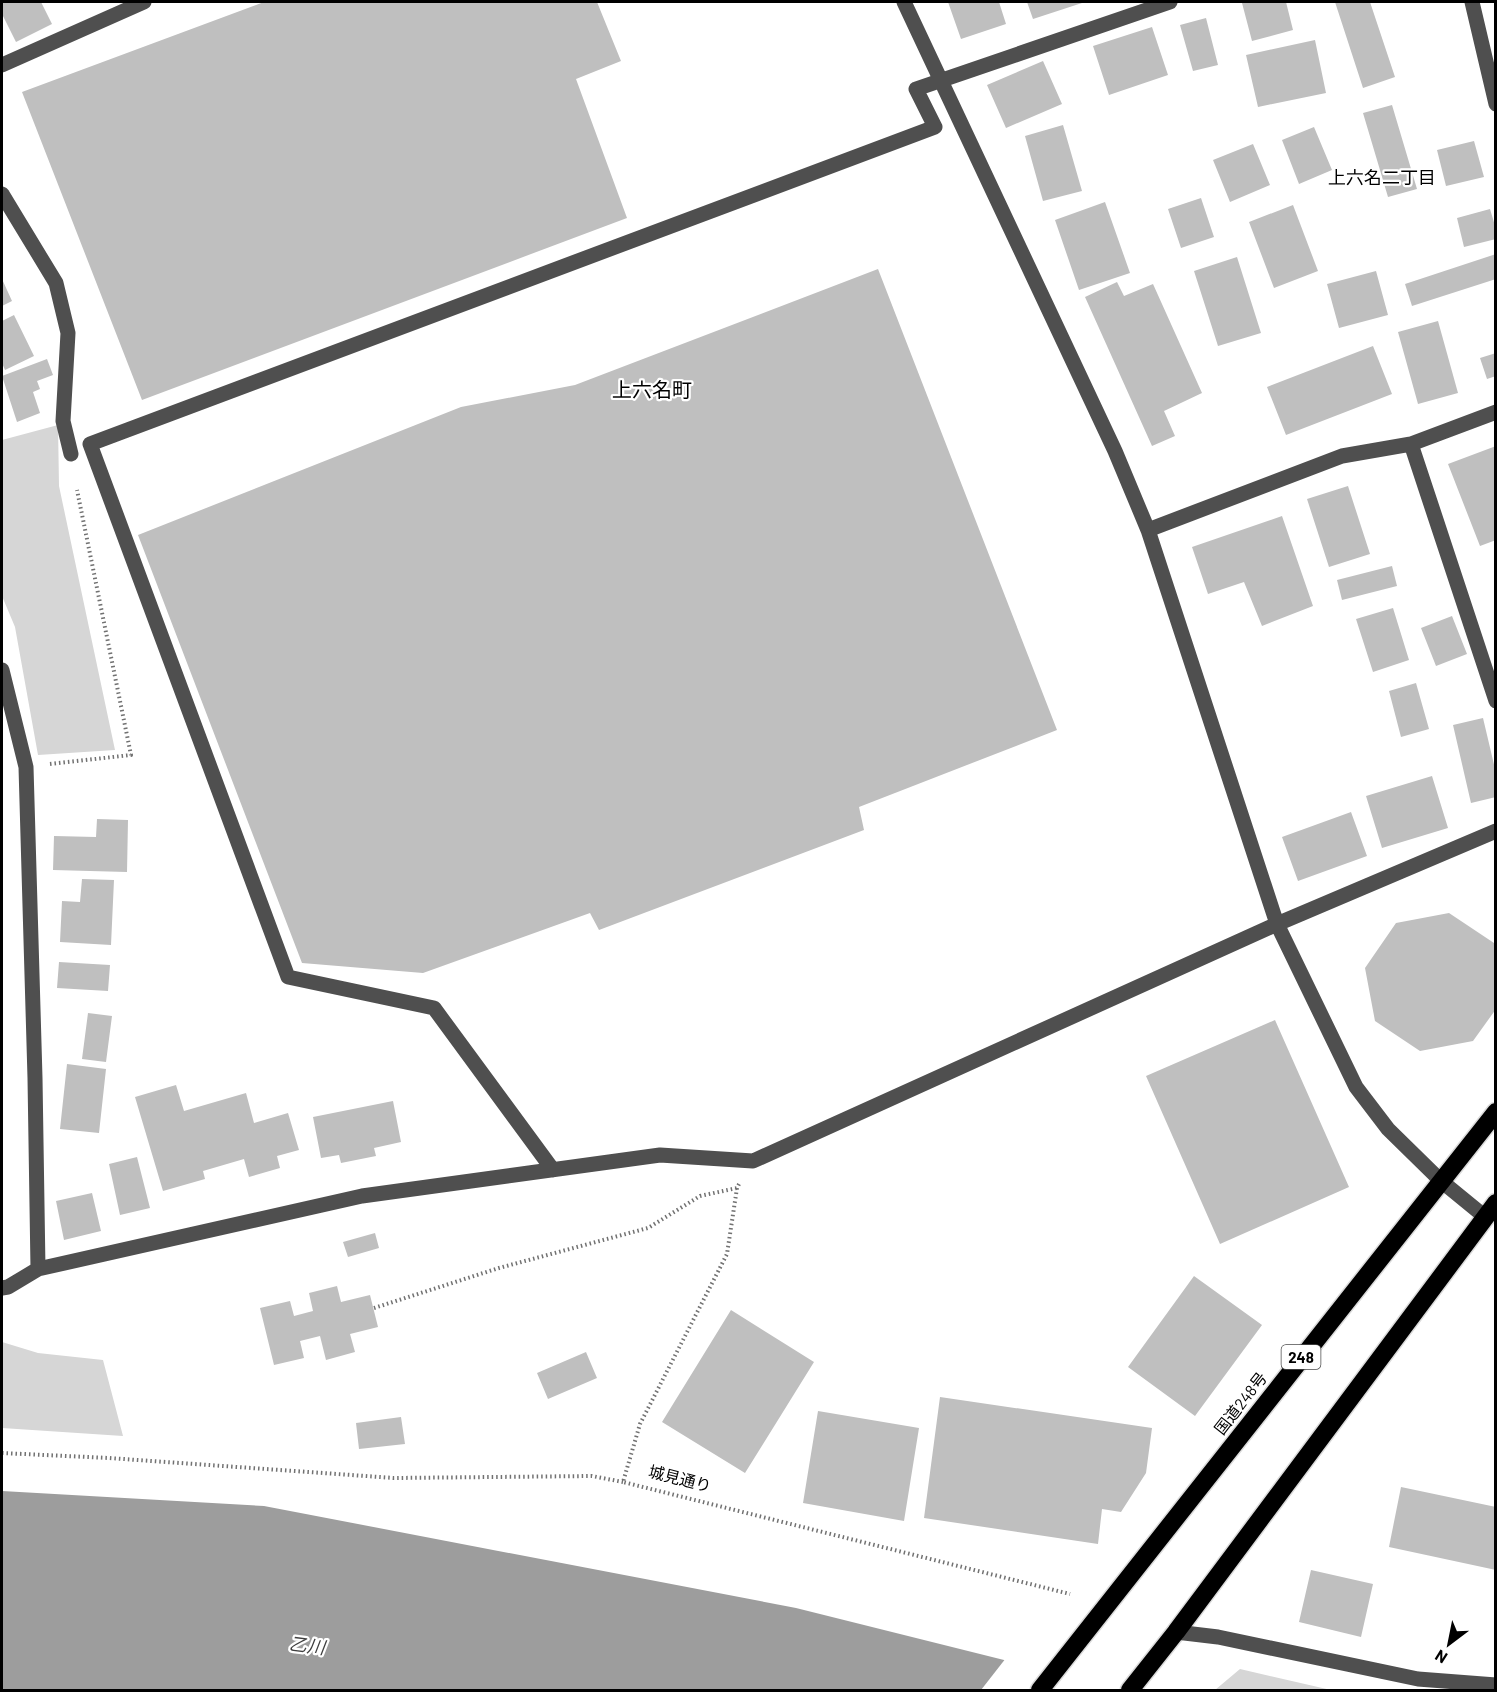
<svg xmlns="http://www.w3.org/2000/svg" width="1497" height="1692" viewBox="0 0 1497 1692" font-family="Barlow,'Noto Sans JP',sans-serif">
  <rect width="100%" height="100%" fill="#fff"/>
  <path fill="#d6d6d6" d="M58 425 59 486 115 750 38 755 15 627 2 596V440Z
    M2 1342 38 1353 103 1360 123 1436 2 1428Z
    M1240 1669 1331 1690H1215Z"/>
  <path fill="#9d9d9d" d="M2 1491 264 1506 796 1608 1124 1690H2Z"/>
  <path fill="#fff" d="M1006 1658 1125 1688 1127 1690H981Z"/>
  <path fill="#bfbfbf" d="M2 2H41L52 24 16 42 2 14Z
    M264 2H597L621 61 576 79 627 218 142 400 22 92Z
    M948 2H999L1006 24 961 39Z
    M1027 2H1081L1082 3 1033 19Z
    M1247 2H1286L1293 30 1252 41 1242 3Z
    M1335 2H1370L1395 77 1363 88Z
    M1206 18 1218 65 1193 71 1180 25Z
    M1152 27 1168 75 1109 95 1093 46Z
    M1315 40 1326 93 1258 107 1246 55Z
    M1043 61 1062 104 1006 128 987 85Z
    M1392 105 1417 189 1388 197 1363 113Z
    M1063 125 1082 191 1043 201 1025 136Z
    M1314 127 1332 170 1299 184 1282 140Z
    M1474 141 1484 177 1446 186 1437 150Z
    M1253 144 1270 185 1230 202 1213 160Z
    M1201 198 1214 237 1181 248 1168 209Z
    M1105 202 1130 273 1079 290 1055 220Z
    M1293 205 1318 271 1274 288 1249 222Z
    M1490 209 1496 229V239L1464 247 1457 218Z
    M1496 254V279L1412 306 1405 284Z
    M1237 257 1261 333 1218 346 1194 271Z
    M878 269 1057 730 859 807 864 830 599 930 590 913 423 973 302 963 138 535 461 407 575 385Z
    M1376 271 1388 315 1339 328 1327 284Z
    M2 279 12 301 2 306Z
    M1117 282 1124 296 1153 284 1202 393 1164 411 1175 436 1152 446 1085 297Z
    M14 315 34 356 5 370 2 363V321Z
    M1438 321 1458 393 1418 404 1398 332Z
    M1373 346 1392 394 1286 435 1267 387Z
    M1496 353V376L1487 379 1480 358Z
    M47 359 53 375 37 381 40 389 33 392 40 413 17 422 2 376Z
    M1496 446V540L1480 546 1448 464Z
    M1348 486 1370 554 1329 567 1307 499Z
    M1282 516 1313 606 1262 626 1244 582 1208 594 1192 547Z
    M1392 566 1397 586 1342 600 1337 580Z
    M1393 608 1409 660 1373 672 1356 619Z
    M1452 616 1467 654 1436 666 1421 628Z
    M1416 683 1429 729 1401 737 1389 691Z
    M1483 718 1496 773V797L1471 803 1453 725Z
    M1432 776 1448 828 1382 848 1366 796Z
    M1351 812 1367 856 1298 881 1282 837Z
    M97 819 128 820 127 872 53 870 54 836 96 837Z
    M82 879 114 880 111 945 60 942 62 901 80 902Z
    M1449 913 1494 943 1496 953V1009L1473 1041 1420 1051 1375 1021 1365 968 1396 923Z
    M59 962 110 965 108 991 57 988Z
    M88 1013 112 1016 106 1062 82 1059Z
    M1275 1020 1349 1187 1220 1244 1146 1076Z
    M67 1064 106 1069 99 1133 60 1129Z
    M176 1085 184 1111 246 1093 254 1123 288 1113 299 1150 277 1156 280 1168 249 1177 244 1159 203 1171 205 1179 163 1191 135 1097Z
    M393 1101 401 1142 374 1148 376 1156 341 1163 339 1155 321 1158 313 1117Z
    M137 1157 150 1208 120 1215 109 1164Z
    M92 1193 101 1231 64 1240 56 1201Z
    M375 1233 379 1248 348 1257 343 1242Z
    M1194 1276 1262 1325 1195 1416 1128 1367Z
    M337 1286 341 1302 370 1295 378 1327 350 1334 355 1352 326 1360 320 1336 300 1341 304 1358 274 1365 260 1308 290 1301 294 1316 313 1311 309 1293Z
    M731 1310 814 1362 745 1473 662 1422Z
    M586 1352 597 1378 548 1399 537 1373Z
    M940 1397 1152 1428 1146 1473 1121 1512 1102 1509 1098 1544 924 1518Z
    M818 1411 919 1428 904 1521 803 1503Z
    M401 1417 405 1444 359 1449 356 1423Z
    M1401 1487 1496 1507V1570L1389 1547Z
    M1311 1570 1373 1584 1361 1637 1299 1622Z"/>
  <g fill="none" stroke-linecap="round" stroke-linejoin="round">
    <g stroke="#dbdbdb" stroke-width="21">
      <path id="highway" d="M1040 1690 1496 1112
        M1130 1690 1176 1632 1496 1203"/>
    </g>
    <path stroke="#717171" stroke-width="4" stroke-dasharray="1.5 3" stroke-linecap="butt" d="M50 764 131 755 77 490
      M739 1184 737 1188 727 1254 640 1424 623 1482 1070 1594
      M374 1308 499 1268 648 1228 700 1196 737 1188
      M2 1453 109 1458 394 1478 592 1476 623 1482"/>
    <path stroke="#4f4f4f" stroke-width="15" d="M904 2 1115 451 1148 530 1277 924 1356 1087 1388 1129 1440 1180 1484 1216
      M1472 2 1496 104
      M2 65 144 2
      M2 194 56 283 68 333 63 421 71 454
      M1411 444 1496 701
      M1148 530 1342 456 1411 444 1496 412
      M2 670 26 767 35 1078 38 1269
      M553 1170 434 1008 288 977 90 444 935 127 916 89 1170 2
      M2 1288 8 1287 38 1269 362 1196 660 1155 753 1161 1277 924 1496 831
      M1176 1632 1218 1637 1418 1679 1496 1685"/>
    <use href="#highway" stroke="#000" stroke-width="18"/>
  </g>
  <g text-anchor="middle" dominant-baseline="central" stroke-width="4.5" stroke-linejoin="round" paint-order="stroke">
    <rect fill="#fff" stroke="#4c4c4c" stroke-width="1.5" x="1281.5" y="1345" width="39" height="24" rx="4.5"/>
    <g font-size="15" font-weight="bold" fill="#000">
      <text x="1301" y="1357">248</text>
    </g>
    <g font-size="16" fill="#000" stroke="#fff">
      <text transform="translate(1240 1403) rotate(-52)">国道248号</text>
      <text transform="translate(680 1478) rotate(14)">城見通り</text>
    </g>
    <g font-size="18" fill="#000" stroke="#fff">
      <text x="1382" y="177">上六名二丁目</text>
    </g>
    <g font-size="18" font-style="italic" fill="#3e3e3e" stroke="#fff">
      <text transform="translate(307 1645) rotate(7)">乙川</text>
    </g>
    <g font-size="20" fill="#000" stroke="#fff">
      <text x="652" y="389">上六名町</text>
    </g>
  </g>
  <rect width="1497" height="1692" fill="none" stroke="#000000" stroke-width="6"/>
  <g transform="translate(1449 1644) rotate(212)" stroke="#ffffff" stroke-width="4.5" paint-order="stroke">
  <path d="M0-4.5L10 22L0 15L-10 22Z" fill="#000000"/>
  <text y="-9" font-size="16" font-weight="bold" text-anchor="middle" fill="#000000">N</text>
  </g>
</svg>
